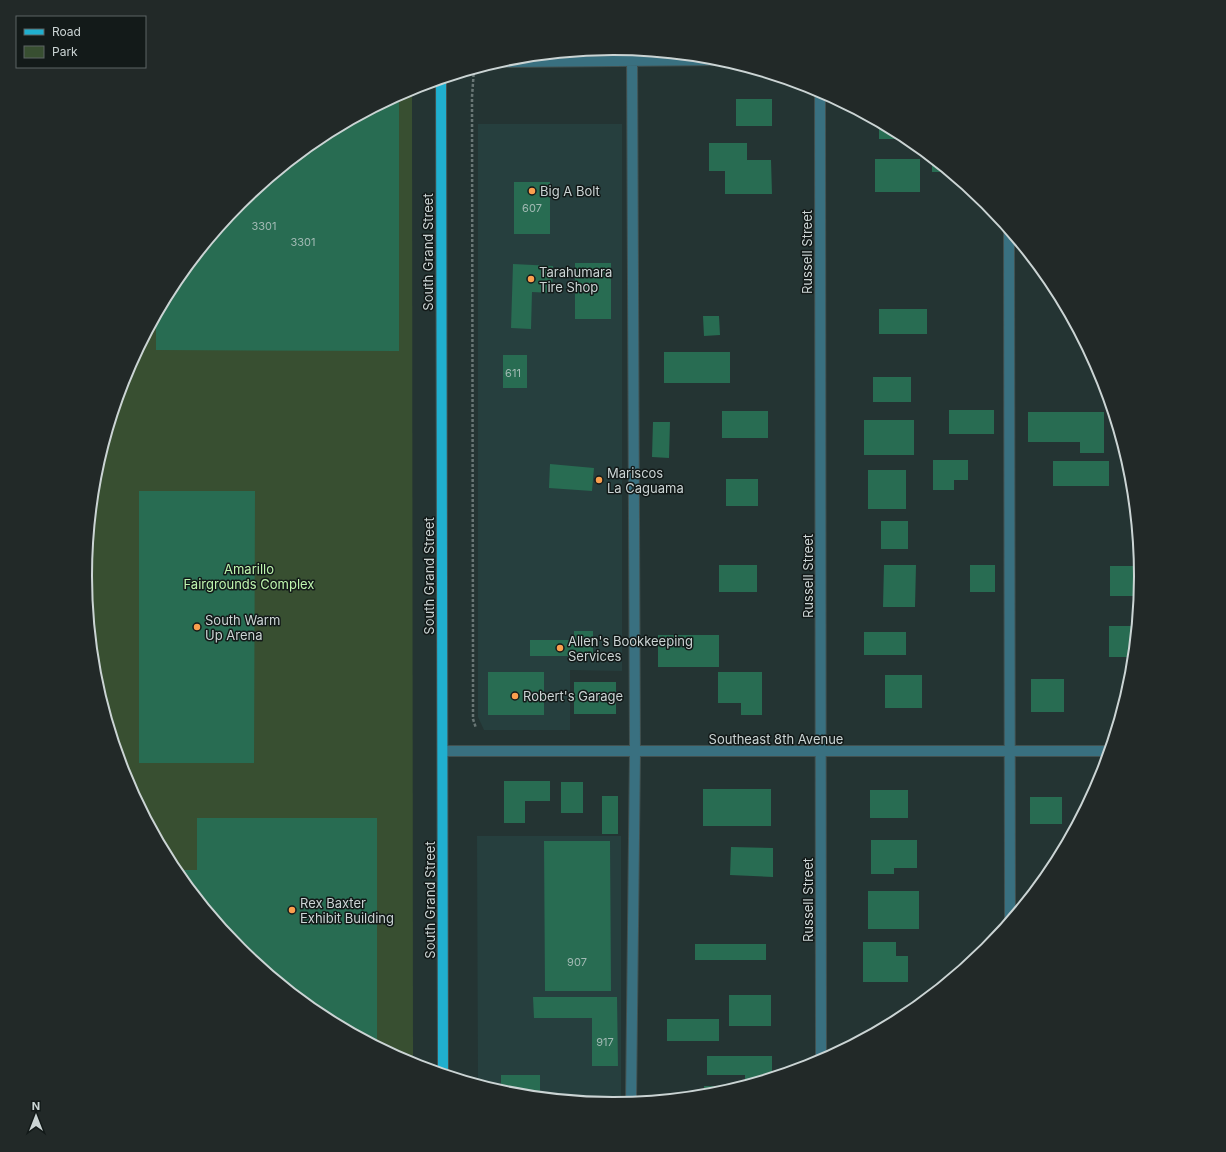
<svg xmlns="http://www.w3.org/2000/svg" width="1226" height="1152" viewBox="0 0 1226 1152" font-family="Inter,sans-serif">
  <rect width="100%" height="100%" fill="#243433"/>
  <path fill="#263f3e" d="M478 124H622V671L570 670V730H484L478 717Z
    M477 836H621V1103L613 1104 510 1094 478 1084Z"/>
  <path fill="#384f31" d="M412 88 413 1065 319 1015 239 949 174 869 125 778 95 679 85 576 95 473 125 374 174 282 240 202 320 137Z"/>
  <path fill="#286c52" d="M399 94V351L156 350V316L174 282 240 202 320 137Z
    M736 99H772V126H736Z
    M879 122 907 137 909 139H879Z
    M709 143H747V160H771L772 194H725V171H709Z
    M932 158 943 167 948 172H932Z
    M875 159H920V192H875Z
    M514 182H550V234H514Z
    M575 263H611V319H575Z
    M513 264 553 266 552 293 532 292 531 329 511 328Z
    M879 309H927V334H879Z
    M703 316H719L720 335 704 336Z
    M664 352H730V383H664Z
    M503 355H527V388H503Z
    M873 377H911V402H873Z
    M949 410H994V434H949Z
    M722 411H768V438H722Z
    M1028 412H1104V453H1080V442H1028Z
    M864 420H914V455H864Z
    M653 422H670L669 458 652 457Z
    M933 460H968V480H954V490H933Z
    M1053 461H1109V486H1053Z
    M550 464 594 468 592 491 549 488Z
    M868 470H906V509H868Z
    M726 479H758V506H726Z
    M139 491H255L254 763H139Z
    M881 521H908V549H881Z
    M719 565H757V592H719Z
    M884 565H916L915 607H883Z
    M970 565H995V592H970Z
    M1110 566H1140L1141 576 1139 596H1110Z
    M1109 626H1136L1133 657H1109Z
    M574 631H593V656H530V640H574Z
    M864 632H906V655H864Z
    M658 635H719V667H658Z
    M488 672H544V715H488Z
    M718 672H762V715H741V703H718Z
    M885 675H922V708H885Z
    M1031 679H1064V712H1031Z
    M574 682H616V714H574Z
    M504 781H550V801H525V823H504Z
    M561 782H583V813H561Z
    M703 789H771V826H703Z
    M870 790H908V818H870Z
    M602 796H618V834H602Z
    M1030 797H1062V824H1030Z
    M197 818H377V1045L319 1015 239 949 174 870H197Z
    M871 840H917V868H894V874H871Z
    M544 841H610L611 991H545Z
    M731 847 773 848V877L730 875Z
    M868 891H919V929H868Z
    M863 942H896V956H908V982H863Z
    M695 944H766V960H695Z
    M729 995H771V1026H729Z
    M533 997H617L618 1066H592V1018H534Z
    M667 1019H719V1041H667Z
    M707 1056H772V1077L745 1085V1075H707Z
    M501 1075H540V1097L510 1094 501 1091Z
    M704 1086H742L716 1094H704Z"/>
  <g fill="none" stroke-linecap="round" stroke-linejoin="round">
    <g stroke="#425150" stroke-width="12">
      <path id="minor" d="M498 62 723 60
        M820 91 821 1060
        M1009 231 1010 921
        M443 751H1109
        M631 1102 635 752 632 50"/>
    </g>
    <g stroke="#425150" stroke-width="12">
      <path id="major" d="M441 79 443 1074"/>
    </g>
    <path stroke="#697675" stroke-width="2.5" stroke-dasharray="3 2" stroke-linecap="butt" d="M474 69 472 97 473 661V719L476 728"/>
    <use href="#minor" stroke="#397080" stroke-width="10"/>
    <use href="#major" stroke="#20afcf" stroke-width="10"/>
  </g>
  <g fill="#fa9f4e" stroke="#131a19" stroke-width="1.5">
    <circle cx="532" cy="191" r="4"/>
    <circle cx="531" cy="279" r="4"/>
    <circle cx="599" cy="480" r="4"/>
    <circle cx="197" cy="627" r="4"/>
    <circle cx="560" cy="648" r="4"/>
    <circle cx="515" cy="696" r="4"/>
    <circle cx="292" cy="910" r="4"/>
  </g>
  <g text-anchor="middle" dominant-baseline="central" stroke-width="3" stroke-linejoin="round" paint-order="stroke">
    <g font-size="11" fill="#a2bab4">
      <text x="532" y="208">607</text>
      <text x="264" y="226">3301</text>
      <text x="303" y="242">3301</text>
      <text x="513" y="373">611</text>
      <text x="577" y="962">907</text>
      <text x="605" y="1042">917</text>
    </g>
    <g font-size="13" fill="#cbd4d4" stroke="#131a19" text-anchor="start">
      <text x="540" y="191">Big A Bolt</text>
      <text x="539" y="272">Tarahumara<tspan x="539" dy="15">Tire Shop</tspan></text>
      <text x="607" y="473">Mariscos<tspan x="607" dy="15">La Caguama</tspan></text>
      <text x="205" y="620">South Warm<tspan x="205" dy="15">Up Arena</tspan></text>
      <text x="568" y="641">Allen's Bookkeeping<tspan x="568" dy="15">Services</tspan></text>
      <text x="523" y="696">Robert's Garage</text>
      <text x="300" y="903">Rex Baxter<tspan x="300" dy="15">Exhibit Building</tspan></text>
    </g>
    <g font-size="13" fill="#cbd4d4" stroke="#131a19">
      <text transform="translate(428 252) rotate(-90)">South Grand Street</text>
      <text transform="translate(807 252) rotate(-90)">Russell Street</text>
      <text transform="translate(429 576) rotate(-90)">South Grand Street</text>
      <text transform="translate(808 576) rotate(-90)">Russell Street</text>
      <text x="776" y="739">Southeast 8th Avenue</text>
      <text transform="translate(430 900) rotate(-90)">South Grand Street</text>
      <text transform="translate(808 900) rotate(-90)">Russell Street</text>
    </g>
    <g font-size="13" fill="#bef5ae" stroke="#131a19">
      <text x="249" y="569">Amarillo<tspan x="249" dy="15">Fairgrounds Complex</tspan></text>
    </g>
  </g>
  <path d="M0 0H1226V1152H0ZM92 576a521 521 0 1 1 1042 0a521 521 0 1 1-1042 0Z" fill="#222928" fill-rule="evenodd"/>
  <path fill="none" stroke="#cbd4d4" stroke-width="2" d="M92 576a521 521 0 1 1 1042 0a521 521 0 1 1-1042 0Z"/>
  <rect x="16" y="16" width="130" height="52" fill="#131a19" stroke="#5d6464"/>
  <rect x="24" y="29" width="20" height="6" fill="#20afcf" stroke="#5d6464"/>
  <text x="52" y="36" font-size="12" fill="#cbd4d4">Road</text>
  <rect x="24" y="46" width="20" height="12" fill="#384f31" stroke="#5d6464"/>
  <text x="52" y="56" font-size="12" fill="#cbd4d4">Park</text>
  <g transform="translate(36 1116)" stroke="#131a19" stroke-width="3" paint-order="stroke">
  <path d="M0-3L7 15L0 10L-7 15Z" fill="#cbd4d4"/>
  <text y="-6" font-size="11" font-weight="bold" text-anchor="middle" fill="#cbd4d4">N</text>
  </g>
</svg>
